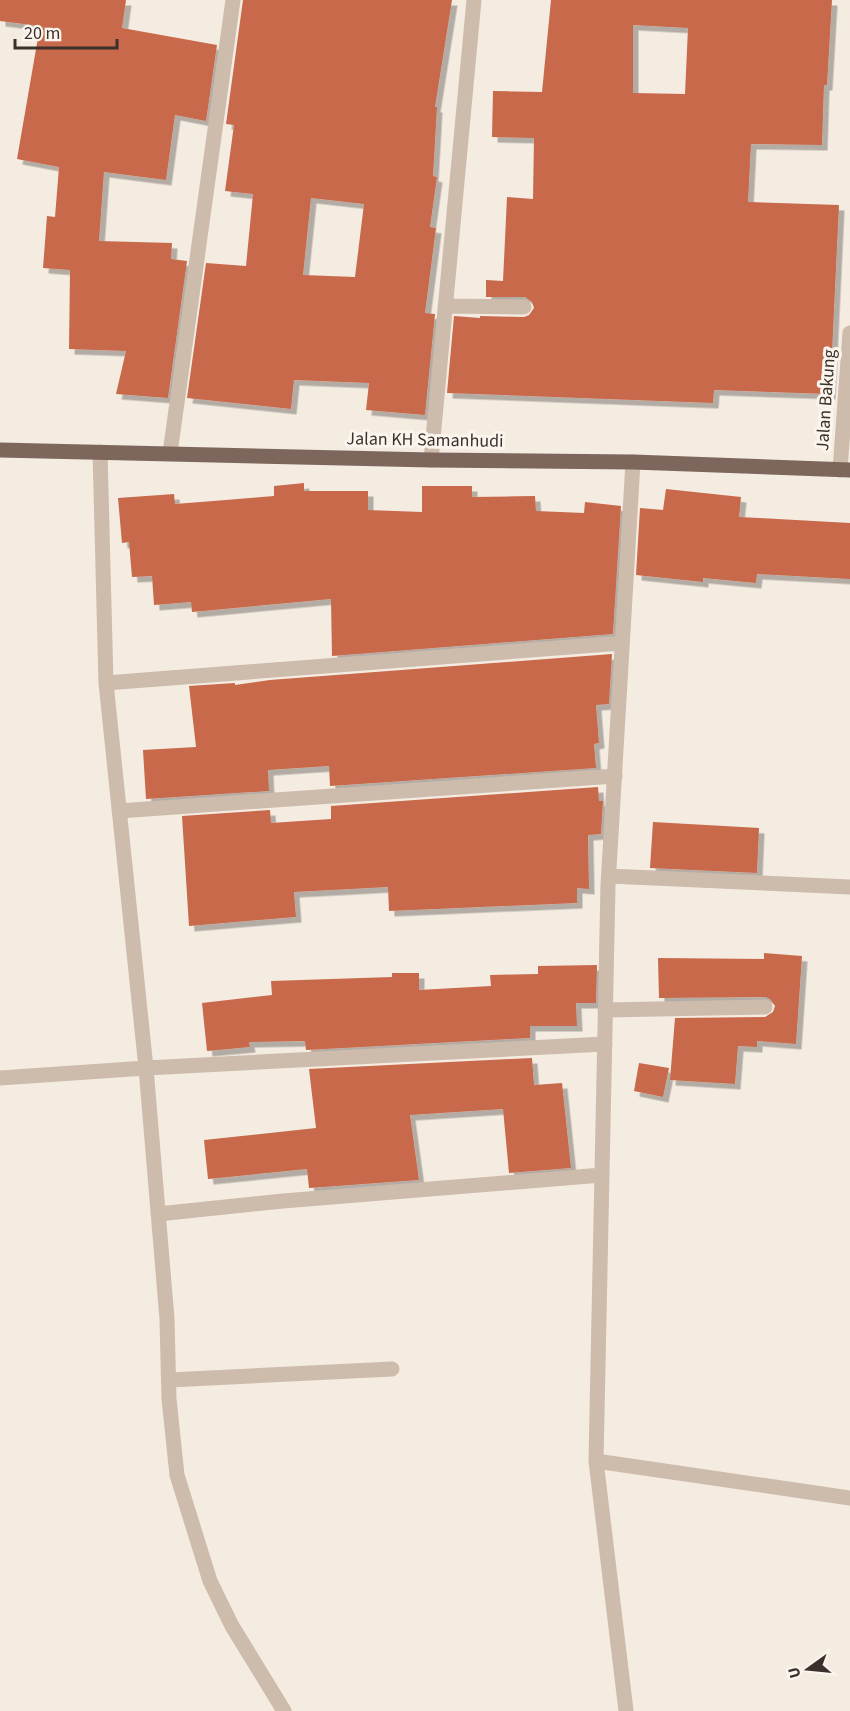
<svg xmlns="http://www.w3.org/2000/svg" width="850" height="1711" viewBox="0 0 850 1711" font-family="'Source Sans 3',sans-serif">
  <defs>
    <filter id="shadow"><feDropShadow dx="5.5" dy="5.5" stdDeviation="0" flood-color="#0004"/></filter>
  </defs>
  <rect width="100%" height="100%" fill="#f4ebe1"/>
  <path fill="#c8694b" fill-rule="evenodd" filter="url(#shadow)" d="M0 0H126L122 28 217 45 206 121 175 115 166 180 104 172 99 241 172 243 171 259 187 261 168 398 116 394 126 351 69 349 70 270 43 268 47 216 55 217 59 167 17 159 40 26 0 21Z
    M243 0H452L435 107H437L433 176 437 177 430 227 436 228 425 313 435 314 425 415 366 410 369 383 294 380 291 409 187 398 206 263 246 266 253 194 225 191 234 125 226 124ZM311 198 364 204 355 277 303 275Z
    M551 0H832L827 85H824L822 145 751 144 748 202 839 205 830 394 714 390 713 403 447 393 454 316 480 318V316L524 317 529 315 534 308 532 302 525 297H486V280L503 281 507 197 533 199 534 138 492 137 493 91 542 92ZM633 25 688 28 685 94 633 93Z
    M304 483V491H368V510L422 512V486H472V497L535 496 536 511 584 513 585 502 621 506 613 634 332 656 331 599 192 612 191 602 154 605 152 576 132 577 129 542 122 543 118 498 174 494 175 504 226 500 274 496V486Z
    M666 489 741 497 739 517 850 523V579L757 574 756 583 703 578V582L636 575 640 508 663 510Z
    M612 654 609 704 596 705 599 743 594 744 596 768 330 786 329 766 268 770 269 791 146 799 143 750 196 747 189 686 235 683V685L270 680Z
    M598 787 599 801H603L601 834 588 835 589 889 577 888V903L389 911 388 887 294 892 296 917 189 926 182 816 270 810 271 823 331 819V806Z
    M653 822 759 828 757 873 650 868Z
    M764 953 802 956 796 1044 757 1041V1047L738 1046 735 1084 670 1080 675 1018 765 1017 773 1012 775 1006 770 999 765 997 659 998 658 958 764 959Z
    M597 965 596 1003H576L577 1026H530V1038L306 1050 305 1041 249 1042 250 1047 207 1051 202 1003 272 995 271 981 392 977V973H419V990L491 986 490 975 538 974V966Z
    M532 1058 534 1085 562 1083 571 1168 509 1173 503 1109 410 1115 419 1180 309 1188 307 1169 208 1179 204 1140 316 1128 309 1069Z
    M639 1063 669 1068 663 1097 634 1091Z"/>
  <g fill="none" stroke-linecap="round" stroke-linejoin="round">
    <path stroke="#cdbbac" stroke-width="15" d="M445 306 524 307
      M100 452 106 683 146 1068 167 1319 169 1399 177 1475 210 1581 232 1626 284 1711
      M170 453 233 0
      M431 460 474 0
      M840 470 850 333
      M106 683 622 643
      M119 811 615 776
      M609 876 850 887
      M605 1010 765 1007
      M0 1078 146 1068 605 1044
      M158 1214 283 1201 602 1175
      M169 1380 392 1369
      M596 1461 850 1498
      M626 1711 596 1461 608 885 633 462"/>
    <path stroke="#7d675c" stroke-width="15" d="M0 450 431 460 633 462 850 470"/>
  </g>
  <g text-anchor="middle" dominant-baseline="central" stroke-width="6" stroke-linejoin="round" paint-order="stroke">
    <g font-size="18" fill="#3b302b" stroke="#fbf5ee">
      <text transform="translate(826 400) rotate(-86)">Jalan Bakung</text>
      <text transform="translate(425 440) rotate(1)">Jalan KH Samanhudi</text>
    </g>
  </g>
  <g transform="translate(808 1669) rotate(255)" stroke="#fbf5ee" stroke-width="4.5" paint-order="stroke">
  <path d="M0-4.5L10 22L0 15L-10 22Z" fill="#3b302b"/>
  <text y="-9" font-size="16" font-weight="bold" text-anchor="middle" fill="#3b302b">U</text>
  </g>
  <path d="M15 39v9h102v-9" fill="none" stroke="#3b302b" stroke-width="3"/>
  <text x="24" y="39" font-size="18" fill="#3b302b" stroke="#fbf5ee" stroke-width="4.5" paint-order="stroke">20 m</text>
</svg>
